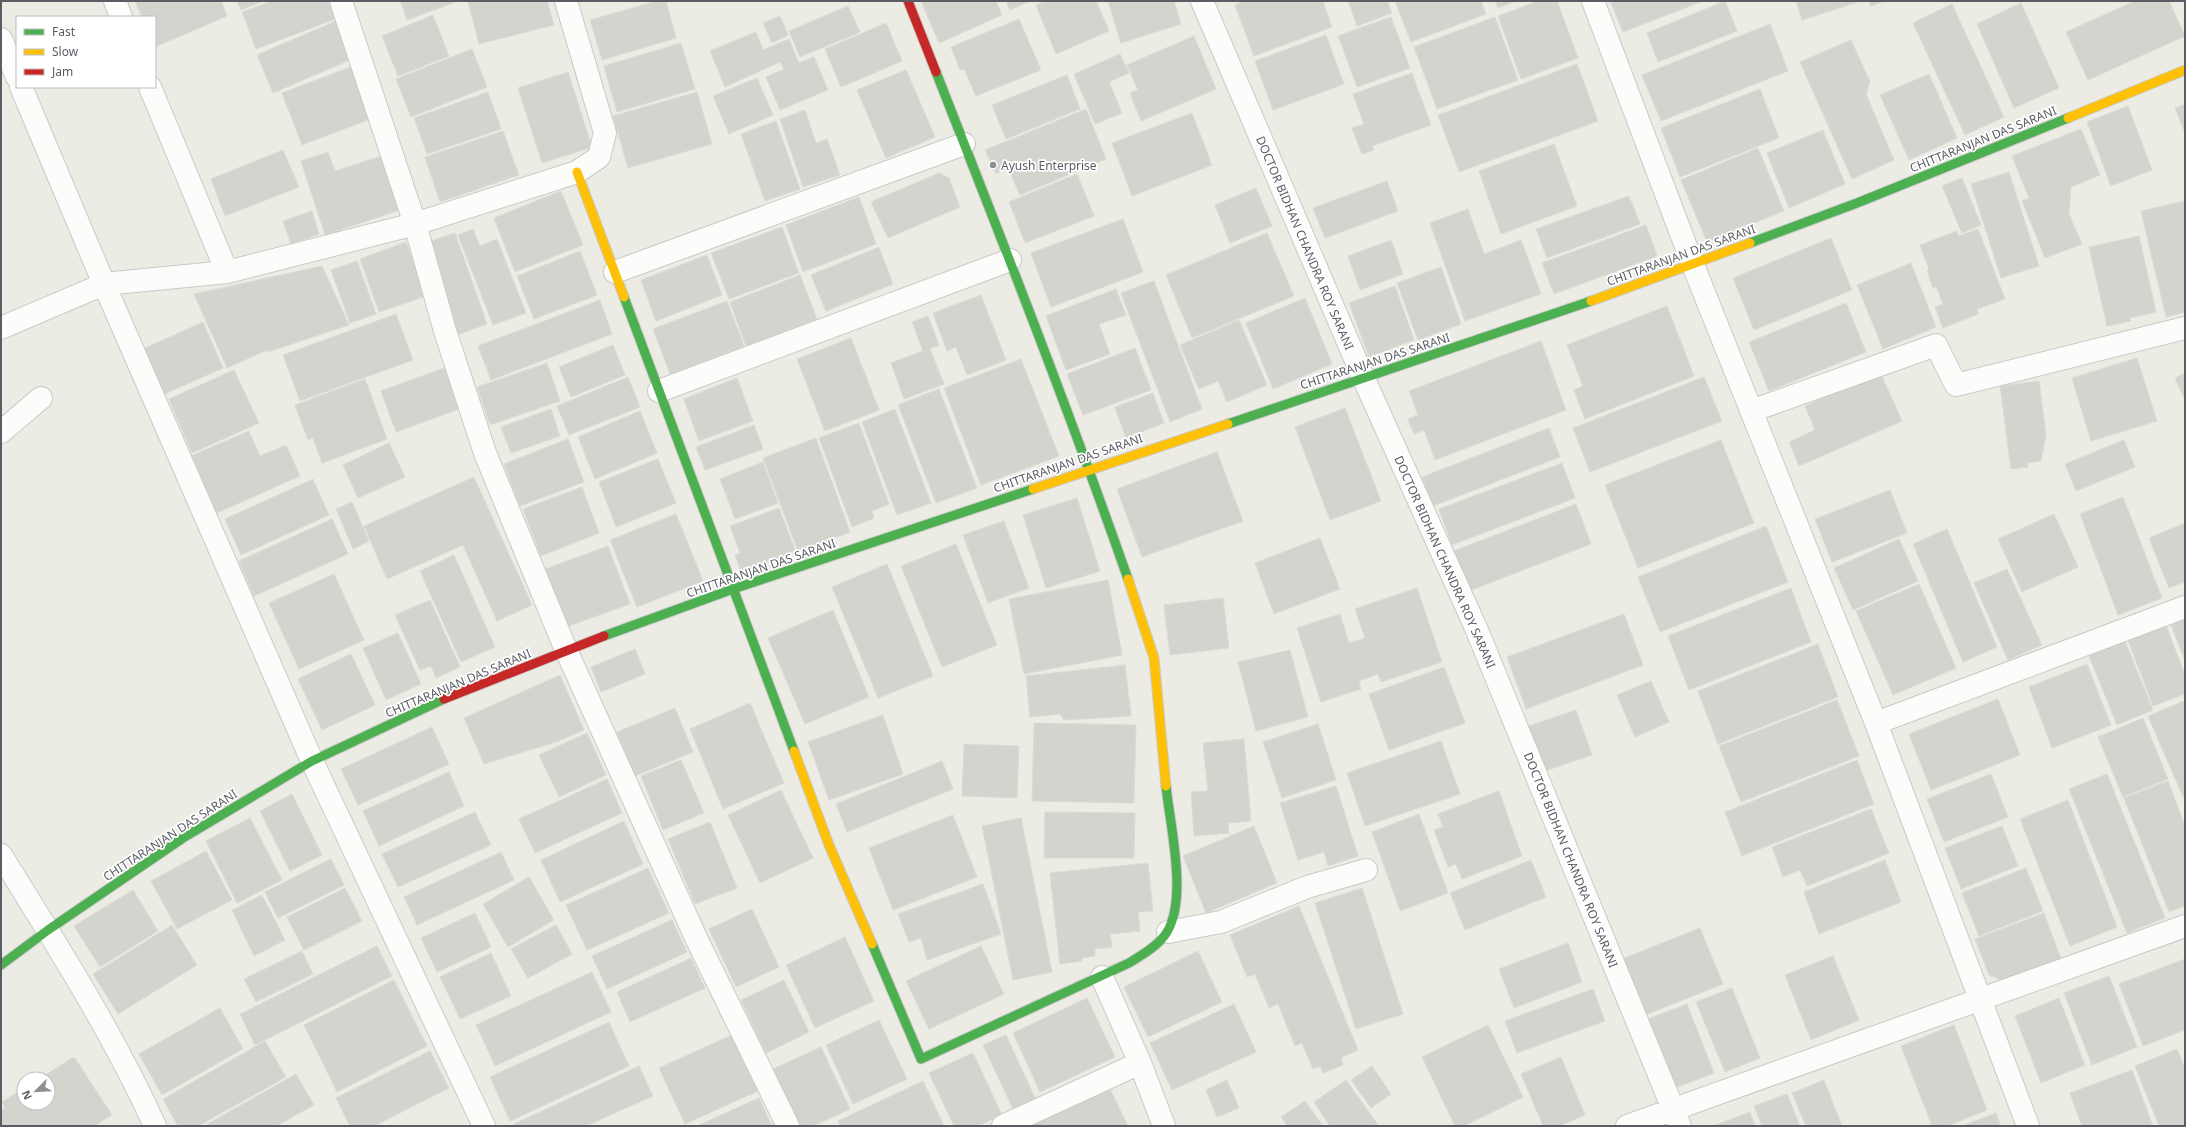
<svg xmlns="http://www.w3.org/2000/svg" width="2186" height="1127" viewBox="0 0 2186 1127" font-family="'Noto Sans',sans-serif">
  <rect width="100%" height="100%" fill="#ecebe4"/>
  <path fill="#d4d4cf" stroke="#dbdad4" d="M135 1H221L227 16 155 47V17H142Z
    M237 1H263L241 10Z
    M272 1H328L335 19 256 49 242 12Z
    M405 1H458L407 20 401 2Z
    M468 1H547L554 25 479 44Z
    M657 1H666L676 38 602 60 590 20Z
    M921 1H996L1002 15 939 43Z
    M1006 1H1030L1010 10Z
    M1046 1H1096L1109 31 1056 54 1036 5Z
    M1108 1H1174L1181 24 1121 43Z
    M1245 1H1323L1332 27 1254 56 1235 5Z
    M1348 1H1387L1392 13 1357 26Z
    M1395 1H1481L1486 14 1411 42Z
    M1495 1H1516L1498 8Z
    M1538 1H1557L1578 58 1521 79 1498 16Z
    M1616 1H1703L1623 32 1611 3Z
    M1725 1 1737 31 1658 62 1647 33Z
    M1796 1H1858V2L1802 20Z
    M1869 1H1885L1871 6Z
    M2135 1H2169L2185 36 2088 80 2066 32Z
    M2021 3 2059 88 2014 108 1977 24Z
    M1952 4 2004 117 1965 135 1913 23Z
    M848 6 860 32 800 57 789 31Z
    M433 15 449 56 398 76 382 36Z
    M780 16 788 35 772 43 763 23Z
    M1391 17 1410 68 1357 87 1338 36Z
    M1495 17 1518 80 1437 109 1414 47Z
    M1019 19 1041 70 976 96 964 69 960 70 951 47Z
    M336 21 352 59 273 93 257 55Z
    M886 23 902 61 841 87 825 49Z
    M1770 24 1788 71 1661 121 1642 75Z
    M756 32 763 50 789 39 799 63 814 57 828 90 780 110 766 77 784 69 780 62 725 87 710 51Z
    M1326 35 1344 84 1273 110 1255 61Z
    M1194 36 1216 89 1141 121 1130 93 1138 90 1127 65Z
    M1851 40 1870 82 1866 94 1894 160 1852 179 1800 62Z
    M681 43 695 89 617 112 604 66Z
    M472 49 487 87 411 117 396 79Z
    M1120 54 1129 73 1109 82 1122 113 1095 124 1074 74Z
    M1577 64 1598 121 1459 172 1438 115Z
    M353 66 373 118 302 145 282 93Z
    M906 70 935 137 886 158 857 90Z
    M568 72 592 147 542 163 518 88Z
    M1412 73 1431 125 1372 146 1374 150 1362 154 1352 128 1364 124 1353 94Z
    M1929 74 1957 138 1909 160 1880 95Z
    M1067 75 1080 109 1006 139 992 105Z
    M757 78 773 115 729 134 713 96Z
    M1760 89 1779 138 1680 177 1661 128Z
    M488 92 501 129 427 154 414 118Z
    M697 92 712 144 628 168 613 116Z
    M2185 104V133L2175 108Z
    M2128 106 2152 170 2111 186 2087 122Z
    M1086 109 1106 159 1020 195 1008 168 996 174 985 150Z
    M805 110 816 143 827 139 840 175 803 187 780 119Z
    M1192 113 1212 165 1132 196 1112 143Z
    M776 121 800 189 765 201 741 134Z
    M2081 129 2100 175 2071 187 2069 214 2082 244 2045 258 2022 201 2029 198 2012 156Z
    M1823 130 1845 184 1789 208 1767 153Z
    M503 131 519 175 440 202 425 157Z
    M1554 144 1577 206 1501 234 1479 171Z
    M1758 148 1784 211 1707 242 1681 180Z
    M283 150 299 187 225 216 211 179Z
    M328 152 335 171 385 155 403 209 325 235 301 161Z
    M2009 172 2039 266 2001 278 1971 184Z
    M939 173 949 178 960 207 888 238 871 202Z
    M1077 174 1094 216 1025 243 1009 202Z
    M1962 178 1981 225 1962 233 1942 186Z
    M1387 181 1398 211 1325 238 1313 208Z
    M1256 188 1272 226 1230 243 1215 205Z
    M561 191 583 245 515 272 494 218Z
    M1629 196 1640 224 1547 258 1536 229Z
    M859 197 876 244 803 272 786 225Z
    M2185 201V312L2166 317 2141 211Z
    M1468 209 1484 254 1521 240 1541 294 1465 321 1430 223Z
    M312 211 319 234 291 244 283 221Z
    M1123 219 1143 272 1051 307 1031 253Z
    M1646 225 1657 256 1554 294 1542 263Z
    M782 227 799 273 729 299 711 253Z
    M473 229 480 246 497 239 526 313 493 325 458 235Z
    M1978 229 2005 299 1977 309 1978 314 1943 328 1935 307 1943 304 1936 286 1933 288 1927 270 1929 269 1920 245 1957 231 1959 236Z
    M455 233 487 324 457 335 425 243Z
    M1267 233 1294 296 1192 338 1166 275Z
    M2139 236 2156 312 2130 318 2131 321 2107 326 2089 247Z
    M1831 238 1852 290 1754 330 1733 278Z
    M1391 240 1403 274 1360 290 1348 256Z
    M406 242 426 296 379 312 360 259Z
    M879 247 893 284 826 311 811 275Z
    M580 251 597 295 534 319 517 276Z
    M707 255 722 295 656 321 641 280Z
    M357 261 376 314 350 323 331 270Z
    M1911 263 1936 327 1883 349 1857 285Z
    M322 266 349 325 268 352 267 350 227 368 194 294Z
    M1441 267 1461 324 1418 340 1397 283Z
    M800 275 817 319 746 346 730 302Z
    M1154 281 1202 409 1170 422 1121 293Z
    M1395 286 1414 340 1369 357 1349 303Z
    M1116 289 1126 315 1099 324 1110 354 1066 370 1046 316Z
    M981 295 1006 360 967 375 956 347 947 351 933 313Z
    M1305 298 1332 364 1273 389 1246 323Z
    M600 300 612 334 491 380 478 346Z
    M727 301 744 346 670 374 653 329Z
    M1846 303 1866 352 1769 391 1749 342Z
    M1667 306 1694 376 1585 419 1574 390 1583 386 1567 345Z
    M396 314 413 360 300 401 283 355Z
    M928 316 939 345 930 349 944 384 904 399 891 363 923 351 912 322Z
    M1239 320 1267 385 1227 402 1218 381 1199 389 1180 345Z
    M203 322 223 368 162 395 141 350Z
    M851 338 879 410 825 431 797 359Z
    M1541 341 1566 410 1435 460 1424 430 1414 434 1408 419 1418 415 1409 391Z
    M613 345 625 375 571 397 559 367Z
    M1135 348 1151 390 1083 415 1067 374Z
    M2137 358 2157 421 2091 441 2072 378Z
    M1021 359 1059 456 981 485 944 388Z
    M547 363 560 401 490 425 477 387Z
    M447 367 462 408 396 432 381 391Z
    M234 370 259 423 192 453 169 399Z
    M1880 372 1902 421 1799 466 1789 442 1815 430 1805 406Z
    M2185 373V400L2175 378Z
    M628 377 640 407 569 435 557 406Z
    M1704 377 1722 421 1590 472 1573 428Z
    M737 378 753 421 699 441 684 399Z
    M365 379 387 439 322 463 313 438 308 440 295 405Z
    M2039 381 2046 435 2041 461 2027 463 2028 467 2011 469 2000 386Z
    M939 389 977 488 936 503 898 405Z
    M1153 393 1164 423 1126 438 1115 407Z
    M1345 408 1381 501 1330 520 1295 427Z
    M551 409 560 436 511 453 501 427Z
    M895 409 931 503 897 515 862 422Z
    M640 411 657 453 595 479 578 437Z
    M859 423 889 504 872 511 874 518 852 527 819 438Z
    M754 425 763 449 705 470 696 447Z
    M1549 428 1560 457 1433 506 1422 477Z
    M249 431 260 456 286 445 300 476 217 513 191 456Z
    M816 438 850 532 798 551 763 458Z
    M568 439 584 482 520 506 504 464Z
    M1721 440 1754 523 1638 568 1605 485Z
    M2124 440 2135 467 2076 491 2065 464Z
    M389 443 405 477 358 498 343 465Z
    M1217 452 1243 521 1142 557 1117 489Z
    M658 459 676 503 616 527 599 482Z
    M763 462 778 503 735 519 720 479Z
    M1562 463 1575 498 1452 545 1439 509Z
    M474 477 532 605 497 621 463 545 387 579 364 526Z
    M313 479 329 515 241 555 225 519Z
    M582 487 599 533 541 556 523 509Z
    M1890 490 1907 533 1832 562 1815 519Z
    M2123 497 2162 598 2118 615 2080 514Z
    M1077 498 1100 571 1046 588 1023 515Z
    M352 502 369 541 353 549 336 509Z
    M1576 504 1591 544 1469 591 1454 551Z
    M779 508 796 552 741 572 735 555 740 553 730 526Z
    M676 514 703 581 637 607 610 540Z
    M2054 514 2078 567 2022 592 1998 539Z
    M332 519 348 554 254 596 239 561Z
    M1004 521 1029 588 988 603 963 535Z
    M2185 523V582L2169 588 2149 538Z
    M1766 526 1788 582 1660 632 1638 577Z
    M1947 529 1997 647 1963 662 1913 544Z
    M1320 538 1340 589 1274 614 1255 563Z
    M1899 539 1918 581 1853 610 1834 568Z
    M956 544 997 645 942 667 901 566Z
    M608 546 630 604 566 627 545 569Z
    M454 555 495 647 461 662 420 571Z
    M887 564 933 676 878 698 832 587Z
    M2007 569 2042 645 2008 660 1974 583Z
    M334 574 364 640 299 669 269 603Z
    M1108 580 1122 655 1024 674 1009 599Z
    M1919 584 1956 668 1893 695 1856 611Z
    M1417 588 1442 662 1381 682 1378 674 1359 681 1361 689 1321 702 1297 628 1340 614 1349 643 1365 638 1355 609Z
    M1791 588 1811 642 1689 690 1668 636Z
    M1223 598 1229 648 1170 655 1164 605Z
    M430 600 460 667 436 678 431 666 420 670 395 615Z
    M833 610 869 697 805 724 768 638Z
    M1624 614 1643 665 1526 709 1507 657Z
    M2185 619V660L2171 625Z
    M2166 625 2185 675V694L2153 706 2128 640Z
    M398 633 421 684 386 700 363 648Z
    M2125 641 2153 710 2117 725 2089 656Z
    M1818 644 1838 697 1718 744 1698 691Z
    M635 649 645 674 601 692 591 667Z
    M1290 650 1308 717 1256 731 1238 662Z
    M351 654 375 705 322 730 298 679Z
    M2087 664 2111 725 2052 748 2029 687Z
    M1125 665 1131 716 1064 720 1060 714 1030 717 1026 676Z
    M1444 667 1465 723 1389 750 1369 694Z
    M560 675 584 730 559 741 484 764 464 718Z
    M1651 681 1669 722 1635 737 1617 695Z
    M1998 699 2020 755 1931 790 1909 734Z
    M1837 700 1859 756 1741 802 1719 746Z
    M2184 701 2185 796 2183 797 2148 716Z
    M750 703 784 783 723 809 690 729Z
    M675 708 693 752 635 776 617 732Z
    M1576 710 1592 755 1542 772 1526 727Z
    M883 715 903 774 829 800 808 742Z
    M2143 718 2168 779 2123 797 2098 737Z
    M1034 723 1136 725 1134 803 1032 801Z
    M1318 724 1336 780 1282 798 1263 742Z
    M432 727 449 764 358 805 341 769Z
    M587 733 606 775 559 797 539 755Z
    M1244 739 1251 821 1228 823 1229 833 1194 836 1191 792 1208 791 1203 743Z
    M1441 741 1460 794 1365 826 1347 773Z
    M964 744 1019 746 1017 798 962 796Z
    M681 760 704 813 663 830 641 776Z
    M1857 760 1874 804 1742 856 1725 812Z
    M942 761 953 789 847 832 836 804Z
    M449 772 464 806 379 846 363 811Z
    M1991 774 2008 817 1944 842 1927 799Z
    M2107 774 2165 918 2127 933 2069 789Z
    M607 779 622 813 535 853 519 819Z
    M2168 781 2185 826V906L2169 912 2124 798Z
    M1336 786 1358 856 1328 866 1324 852 1298 860 1280 803Z
    M781 790 813 858 760 883 728 815Z
    M1499 791 1522 856 1462 879 1456 864 1448 867 1434 830 1443 827 1438 814Z
    M292 794 322 855 290 871 260 811Z
    M2068 800 2117 927 2070 946 2020 819Z
    M1871 809 1889 853 1807 886 1800 870 1783 877 1772 847Z
    M475 812 491 845 398 887 382 854Z
    M1045 812 1135 813 1134 858H1044Z
    M1419 814 1448 893 1400 911 1372 832Z
    M953 815 977 877 893 910 869 848Z
    M250 818 282 880 237 903 206 841Z
    M1021 818 1052 972 1013 980 982 826Z
    M624 821 643 864 560 902 541 860Z
    M710 822 737 888 695 904 668 839Z
    M1254 826 1277 883 1206 913 1183 856Z
    M2002 826 2018 866 1961 889 1945 848Z
    M206 851 232 900 177 929 151 881Z
    M501 852 514 880 417 925 404 897Z
    M331 859 344 885 278 918 265 892Z
    M1531 860 1546 897 1465 930 1450 893Z
    M1885 860 1901 902 1819 934 1804 892Z
    M1148 863 1153 911 1138 912 1140 931 1110 934 1112 947 1095 949V956L1082 958V961L1060 964 1050 873Z
    M648 868 669 913 587 950 566 905Z
    M2026 868 2043 911 1979 936 1962 893Z
    M529 877 554 920 508 947 483 904Z
    M983 884 1001 934 927 960 921 938 909 942 898 914Z
    M345 888 362 921 304 950 287 917Z
    M1362 888 1403 1014 1356 1029 1315 903Z
    M133 890 158 931 100 967 74 926Z
    M262 895 285 940 254 956 232 910Z
    M1299 906 1358 1050 1341 1058 1343 1065 1323 1073 1320 1066 1313 1069 1302 1043 1295 1046 1278 1004 1269 1008 1255 974 1247 977 1230 935Z
    M752 909 779 967 736 987 709 929Z
    M475 913 491 947 437 972 421 938Z
    M2044 913 2061 959 2003 981 1989 975 1975 939Z
    M672 920 687 952 607 989 592 956Z
    M172 925 197 965 118 1014 93 974Z
    M556 925 572 954 528 978 511 949Z
    M1700 928 1723 984 1645 1015 1622 959Z
    M845 937 874 1001 815 1028 786 965Z
    M1568 943 1582 982 1514 1008 1499 969Z
    M377 946 392 976 255 1045 240 1014Z
    M981 946 1004 994 929 1029 906 981Z
    M302 951 313 974 256 1002 244 979Z
    M1198 951 1222 1002 1148 1037 1124 987Z
    M491 953 511 996 460 1019 440 977Z
    M1833 956 1859 1020 1811 1040 1785 975Z
    M691 958 705 988 630 1022 617 992Z
    M2185 959V1030L2143 1046 2119 984Z
    M592 972 611 1012 495 1066 476 1025Z
    M2109 976 2137 1047 2092 1065 2064 993Z
    M394 980 427 1046 337 1092 304 1025Z
    M784 980 809 1032 766 1053 741 1000Z
    M1732 988 1760 1058 1725 1072 1696 1002Z
    M1593 989 1605 1021 1517 1053 1505 1021Z
    M1087 998 1115 1057 1040 1092 1013 1033Z
    M2059 998 2085 1065 2041 1083 2015 1016Z
    M1234 1004 1256 1052 1172 1090 1150 1043Z
    M1687 1004 1714 1073 1675 1088 1648 1019Z
    M220 1008 243 1049 162 1095 139 1054Z
    M879 1020 907 1079 853 1104 826 1045Z
    M609 1022 629 1066 510 1121 490 1077Z
    M1488 1025 1523 1097 1464 1126H1455L1422 1057Z
    M1954 1025 1987 1110 1947 1126H1932L1901 1046Z
    M732 1035 758 1091 685 1124 659 1068Z
    M1006 1035 1036 1100 1014 1111 983 1045Z
    M265 1041 286 1077 198 1126H178L163 1099Z
    M821 1047 850 1109 813 1126H800L773 1069Z
    M2177 1049 2185 1069V1126H2159L2135 1066Z
    M430 1051 449 1088 374 1126H350L336 1098Z
    M973 1053 1002 1115 977 1126H954L929 1073Z
    M74 1057 112 1115 94 1126H1V1111L5 1108 2 1102 24 1088V1103H48V1079H39Z
    M1561 1057 1585 1115 1559 1126H1543L1521 1074Z
    M639 1066 653 1096 586 1126H515L514 1124Z
    M1372 1066 1391 1094 1371 1108 1351 1080Z
    M2132 1070 2153 1126H2082L2070 1093Z
    M296 1074 314 1105 276 1126H204Z
    M1227 1080 1239 1108 1217 1117 1206 1090Z
    M1346 1080 1379 1126H1330L1314 1102Z
    M1824 1080 1842 1126H1806L1792 1093Z
    M923 1081 944 1126H840L838 1121Z
    M1108 1085 1128 1126H1023Z
    M1787 1094 1800 1126H1762L1754 1106Z
    M759 1098 772 1126H697Z
    M1305 1101 1323 1126H1287L1281 1117Z
    M1750 1112 1755 1126H1713Z
    M1996 1113 2001 1126H1962Z"/>
  <g fill="none" stroke-linecap="round" stroke-linejoin="round">
    <g stroke="#c9cac8" stroke-width="24">
      <path id="street" d="M115 1 121 17
        M341 1 415 224 445 331 485 453 566 650 697 940 788 1126
        M1202 1 1363 377 1476 628 1680 1126
        M1593 1 1693 265 1876 723 2028 1126
        M1 39 17 77
        M21 87 104 284 312 761 484 1126
        M150 87 227 272
        M615 272 964 144
        M1 328 104 284 227 272 415 224 577 172 599 157 605 133 566 1
        M659 391 1010 260
        M1751 411 1936 345 1956 385 2185 328
        M1 432 41 398
        M1876 723 2185 607
        M1 855C55 942 113 1033 155 1126
        M1168 932 1221 922 1307 887 1366 870
        M1102 977 1140 1063 1164 1126
        M1003 1126 1140 1063
        M1627 1126 2185 926"/>
    </g>
    <g stroke="#cacac9" stroke-width="11">
      <path id="fast" d="M936 72C1002 240 1068 408 1128 579
        M1750 243 1857 203 2068 118
        M624 297 794 751
        M1228 424 1591 301
        M604 636 733 589 1033 489
        M872 944 921 1059 1129 963C1142 955 1156 947 1165 935 1189 902 1170 826 1166 786
        M1 965 48 930 183 838 312 761 444 699"/>
    </g>
    <g stroke="#cacac9" stroke-width="11">
      <path id="slow" d="M2068 118 2185 70
        M577 172 624 297
        M1591 301 1750 243
        M1033 489 1228 424
        M1128 579 1154 658 1166 786
        M794 751 829 845 872 944"/>
    </g>
    <g stroke="#cacac9" stroke-width="11">
      <path id="jam" d="M908 1 936 72
        M444 699 604 636"/>
    </g>
    <use href="#street" stroke="#fcfcfb" stroke-width="22"/>
    <use href="#fast" stroke="#4caf50" stroke-width="9"/>
    <use href="#slow" stroke="#ffc107" stroke-width="9"/>
    <use href="#jam" stroke="#c62828" stroke-width="9"/>
  </g>
  <circle fill="#8d8f91" stroke="#fff" stroke-width="1.5" cx="993" cy="165" r="4"/>
  <g text-anchor="middle" dominant-baseline="central" stroke-width="3.5" stroke-linejoin="round" paint-order="stroke">
    <g font-size="12" fill="#5a5d64" stroke="#fff">
      <text transform="translate(1983 139) rotate(-22)">CHITTARANJAN DAS SARANI</text>
      <text transform="translate(1305 243) rotate(67)">DOCTOR BIDHAN CHANDRA ROY SARANI</text>
      <text transform="translate(1681 255) rotate(-20)">CHITTARANJAN DAS SARANI</text>
      <text transform="translate(1375 361) rotate(-18)">CHITTARANJAN DAS SARANI</text>
      <text transform="translate(1068 463) rotate(-19)">CHITTARANJAN DAS SARANI</text>
      <text transform="translate(1445 562) rotate(66)">DOCTOR BIDHAN CHANDRA ROY SARANI</text>
      <text transform="translate(761 568) rotate(-19)">CHITTARANJAN DAS SARANI</text>
      <text transform="translate(458 683) rotate(-23)">CHITTARANJAN DAS SARANI</text>
      <text transform="translate(170 835) rotate(-33)">CHITTARANJAN DAS SARANI</text>
      <text transform="translate(1571 860) rotate(68)">DOCTOR BIDHAN CHANDRA ROY SARANI</text>
    </g>
    <g font-size="12" fill="#5a5d64" stroke="#fff" text-anchor="start">
      <text x="1001" y="165">Ayush Enterprise</text>
    </g>
  </g>
  <rect width="2186" height="1127" fill="none" stroke="#5a5d64" stroke-width="4"/>
  <rect x="16" y="16" width="140" height="72" fill="#ffffff" stroke="#bdbec1"/>
  <rect x="24" y="29" width="20" height="6" fill="#4caf50" stroke="#bdbec1"/>
  <text x="52" y="36" font-size="12" fill="#5a5d64">Fast</text>
  <rect x="24" y="49" width="20" height="6" fill="#ffc107" stroke="#bdbec1"/>
  <text x="52" y="56" font-size="12" fill="#5a5d64">Slow</text>
  <rect x="24" y="69" width="20" height="6" fill="#c62828" stroke="#bdbec1"/>
  <text x="52" y="76" font-size="12" fill="#5a5d64">Jam</text>
  <g transform="translate(36 1091) rotate(246)"><circle r="19" fill="#ffffff" stroke="#bdbec1"/>
  <path d="M0-3L7 15L0 10L-7 15Z" fill="#8d8f91"/>
  <text y="-6" font-size="11" font-weight="bold" text-anchor="middle" fill="#5a5d64">N</text>
  </g>
</svg>
